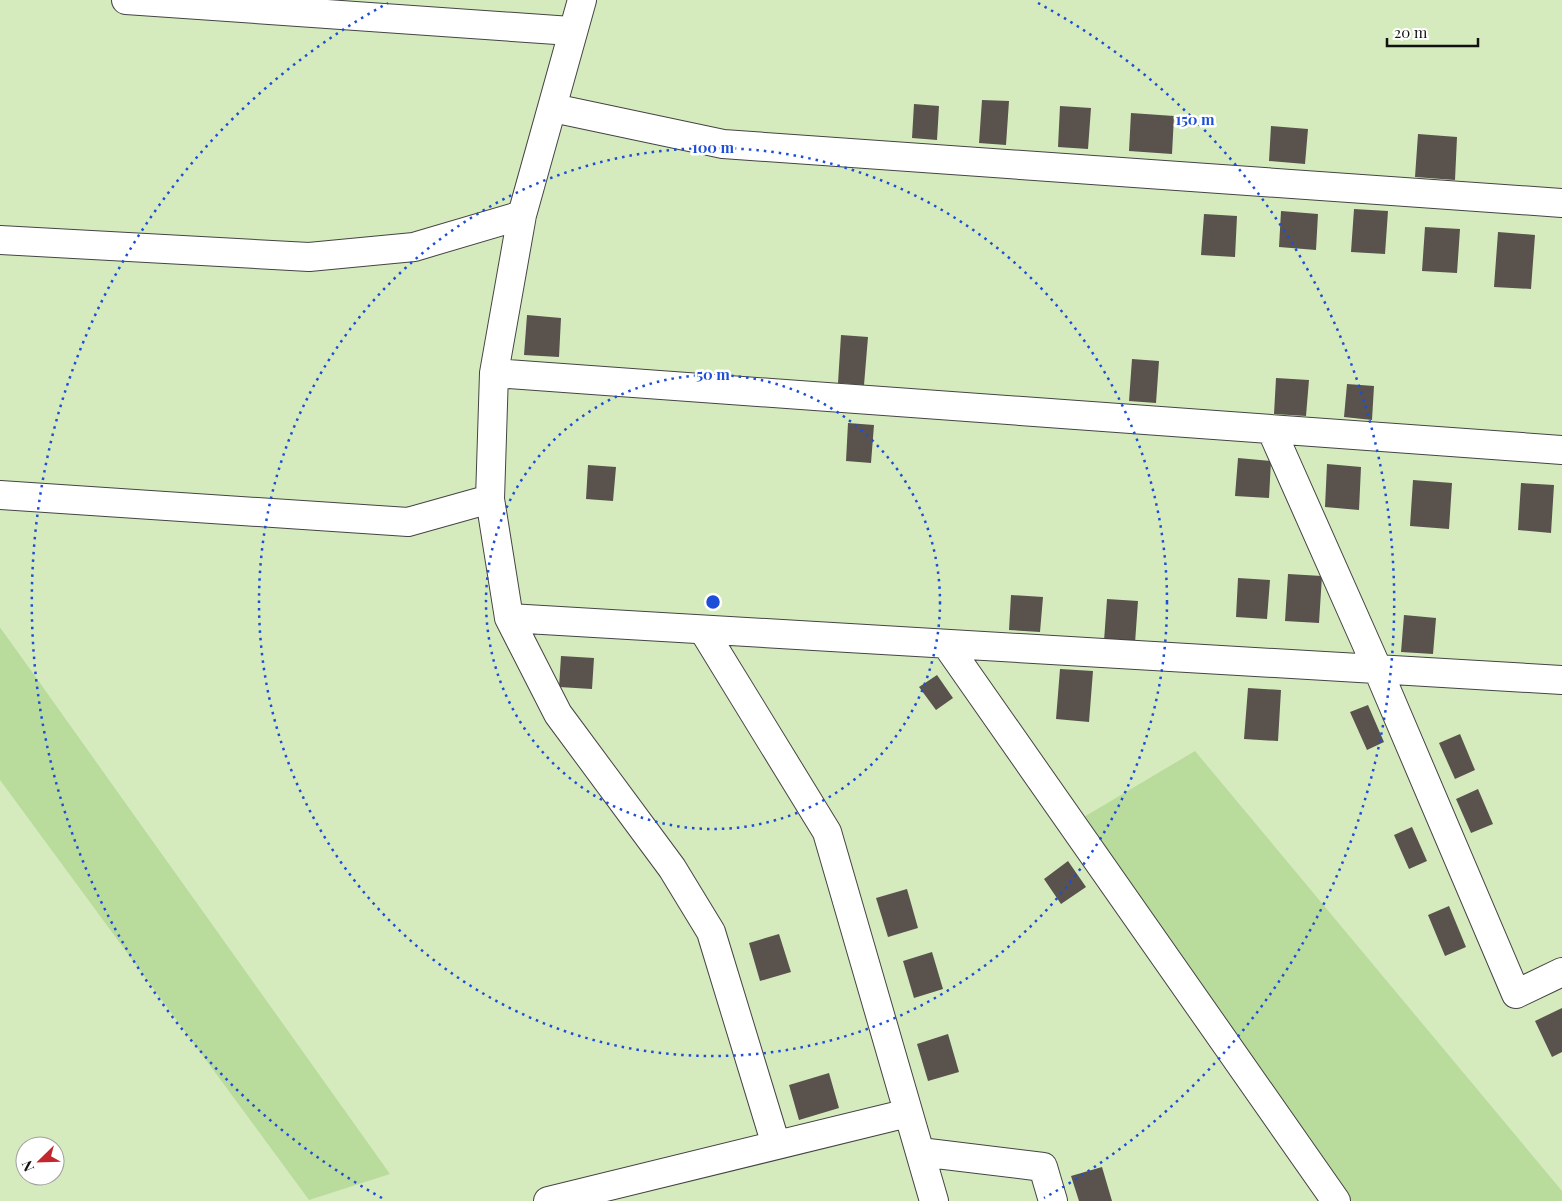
<svg xmlns="http://www.w3.org/2000/svg" width="1562" height="1201" viewBox="0 0 1562 1201" font-family="'Playfair Display',serif">
  <rect width="100%" height="100%" fill="#fffdf5"/>
  <path fill="#d5ebbd" fill-rule="evenodd" d="M0 0H1562V1201H0V629L212 924 0 627ZM25 1146H55V1176H25Z"/>
  <path fill="#b9dc9c" d="M0 627 38 680 390 1174 309 1200 0 780Z
    M1195 751 1562 1191V1201H1336L1072 824Z"/>
  <path fill="#5a524d" d="M982 100 1009 101 1006 145 979 143Z
    M914 104 939 106 937 140 912 138Z
    M1060 106 1091 108 1088 149 1058 147Z
    M1131 113 1174 116 1172 154 1129 151Z
    M1271 126 1308 129 1305 164 1269 161Z
    M1418 134 1457 137 1455 180 1415 177Z
    M1354 209 1388 211 1385 254 1351 252Z
    M1281 211 1318 214 1316 250 1279 247Z
    M1204 214 1237 216 1235 257 1201 255Z
    M1425 227 1460 229 1457 273 1422 271Z
    M1498 232 1535 235 1531 289 1494 287Z
    M527 315 561 318 559 357 524 355Z
    M841 335 868 337 864 385 838 383Z
    M1132 359 1159 361 1156 403 1129 401Z
    M1276 378 1309 380 1306 416 1274 414Z
    M1347 384 1374 386 1372 420 1344 417Z
    M848 423 874 425 871 463 846 461Z
    M1238 458 1271 461 1269 498 1235 496Z
    M1327 464 1361 467 1359 510 1325 507Z
    M588 465 616 467 613 501 586 499Z
    M1413 480 1452 483 1449 529 1410 526Z
    M1521 483 1554 485 1551 533 1518 530Z
    M1288 574 1322 576 1319 623 1285 621Z
    M1238 578 1270 580 1267 619 1236 617Z
    M1011 595 1043 597 1040 632 1009 630Z
    M1107 599 1138 601 1135 643 1104 641Z
    M1404 615 1436 618 1433 654 1401 652Z
    M561 656 594 658 592 689 559 687Z
    M1060 669 1093 671 1089 722 1056 719Z
    M937 675 953 698 936 710 919 687Z
    M1248 688 1281 690 1278 741 1244 739Z
    M1368 705 1384 742 1367 750 1350 712Z
    M1460 734 1475 770 1455 779 1439 743Z
    M1478 789 1493 824 1471 833 1456 799Z
    M1412 827 1427 861 1409 869 1394 835Z
    M1068 861 1086 887 1061 904 1044 879Z
    M907 889 918 928 888 937 876 898Z
    M1449 906 1466 947 1445 956 1428 915Z
    M779 934 791 972 760 981 749 943Z
    M932 952 943 989 914 998 903 961Z
    M1562 1008V1052L1552 1057 1535 1021Z
    M948 1034 959 1072 928 1081 917 1044Z
    M829 1073 839 1108 799 1120 789 1085Z
    M1102 1167 1112 1201H1079L1071 1176Z"/>
  <g fill="none" stroke-linecap="round" stroke-linejoin="round">
    <g stroke="#444" stroke-width="30">
      <path id="minor" d="M126 0 571 31
        M582 0 522 215 494 373 490 499 509 618 558 714 672 868 711 932 776 1145
        M553 108 723 144 1562 203
        M0 240 309 257 414 247 522 215
        M494 373 1562 450
        M1271 429 1378 670 1516 994 1562 972
        M0 495 408 522 490 499
        M509 618 1562 680
        M703 630 827 832 934 1201
        M946 644 1336 1201
        M920 1152 1043 1167 1053 1201
        M548 1201 908 1113"/>
    </g>
    <use href="#minor" stroke="#fff" stroke-width="28"/>
  </g>
  <g fill="none" stroke="#1d4ed8" stroke-width="2.5" stroke-dasharray="2.5 5">
    <circle cx="713" cy="602" r="227"/>
    <circle cx="713" cy="602" r="454"/>
    <path d="M382 1198A682 682 0 0 1 388 3M1038 3A682 682 0 0 1 1044 1198"/>
  </g>
  <circle cx="713" cy="602" r="8" fill="#1d4ed8" stroke="#fff" stroke-width="2.5"/>
  <g font-size="15" text-anchor="middle" font-weight="bold" fill="#1d4ed8" stroke="#fff" stroke-width="5" stroke-linejoin="round" paint-order="stroke">
    <text x="1195" y="125">150 m</text>
    <text x="713" y="153">100 m</text>
    <text x="713" y="380">50 m</text>
  </g>
  <g transform="translate(40 1161) rotate(247)"><circle r="24" fill="#ffffff" stroke="#a0a0a0"/>
  <path d="M0-4L9 19L0 12L-9 19Z" fill="#c4262e"/>
  <text y="-8" font-size="14" font-weight="bold" text-anchor="middle" fill="#111111">N</text>
  </g>
  <path d="M1387 38v8h91v-8" fill="none" stroke="#111111" stroke-width="2.5"/>
  <text x="1394" y="38" font-size="15" fill="#111111" stroke="#ffffff" stroke-width="4" paint-order="stroke">20 m</text>
</svg>
